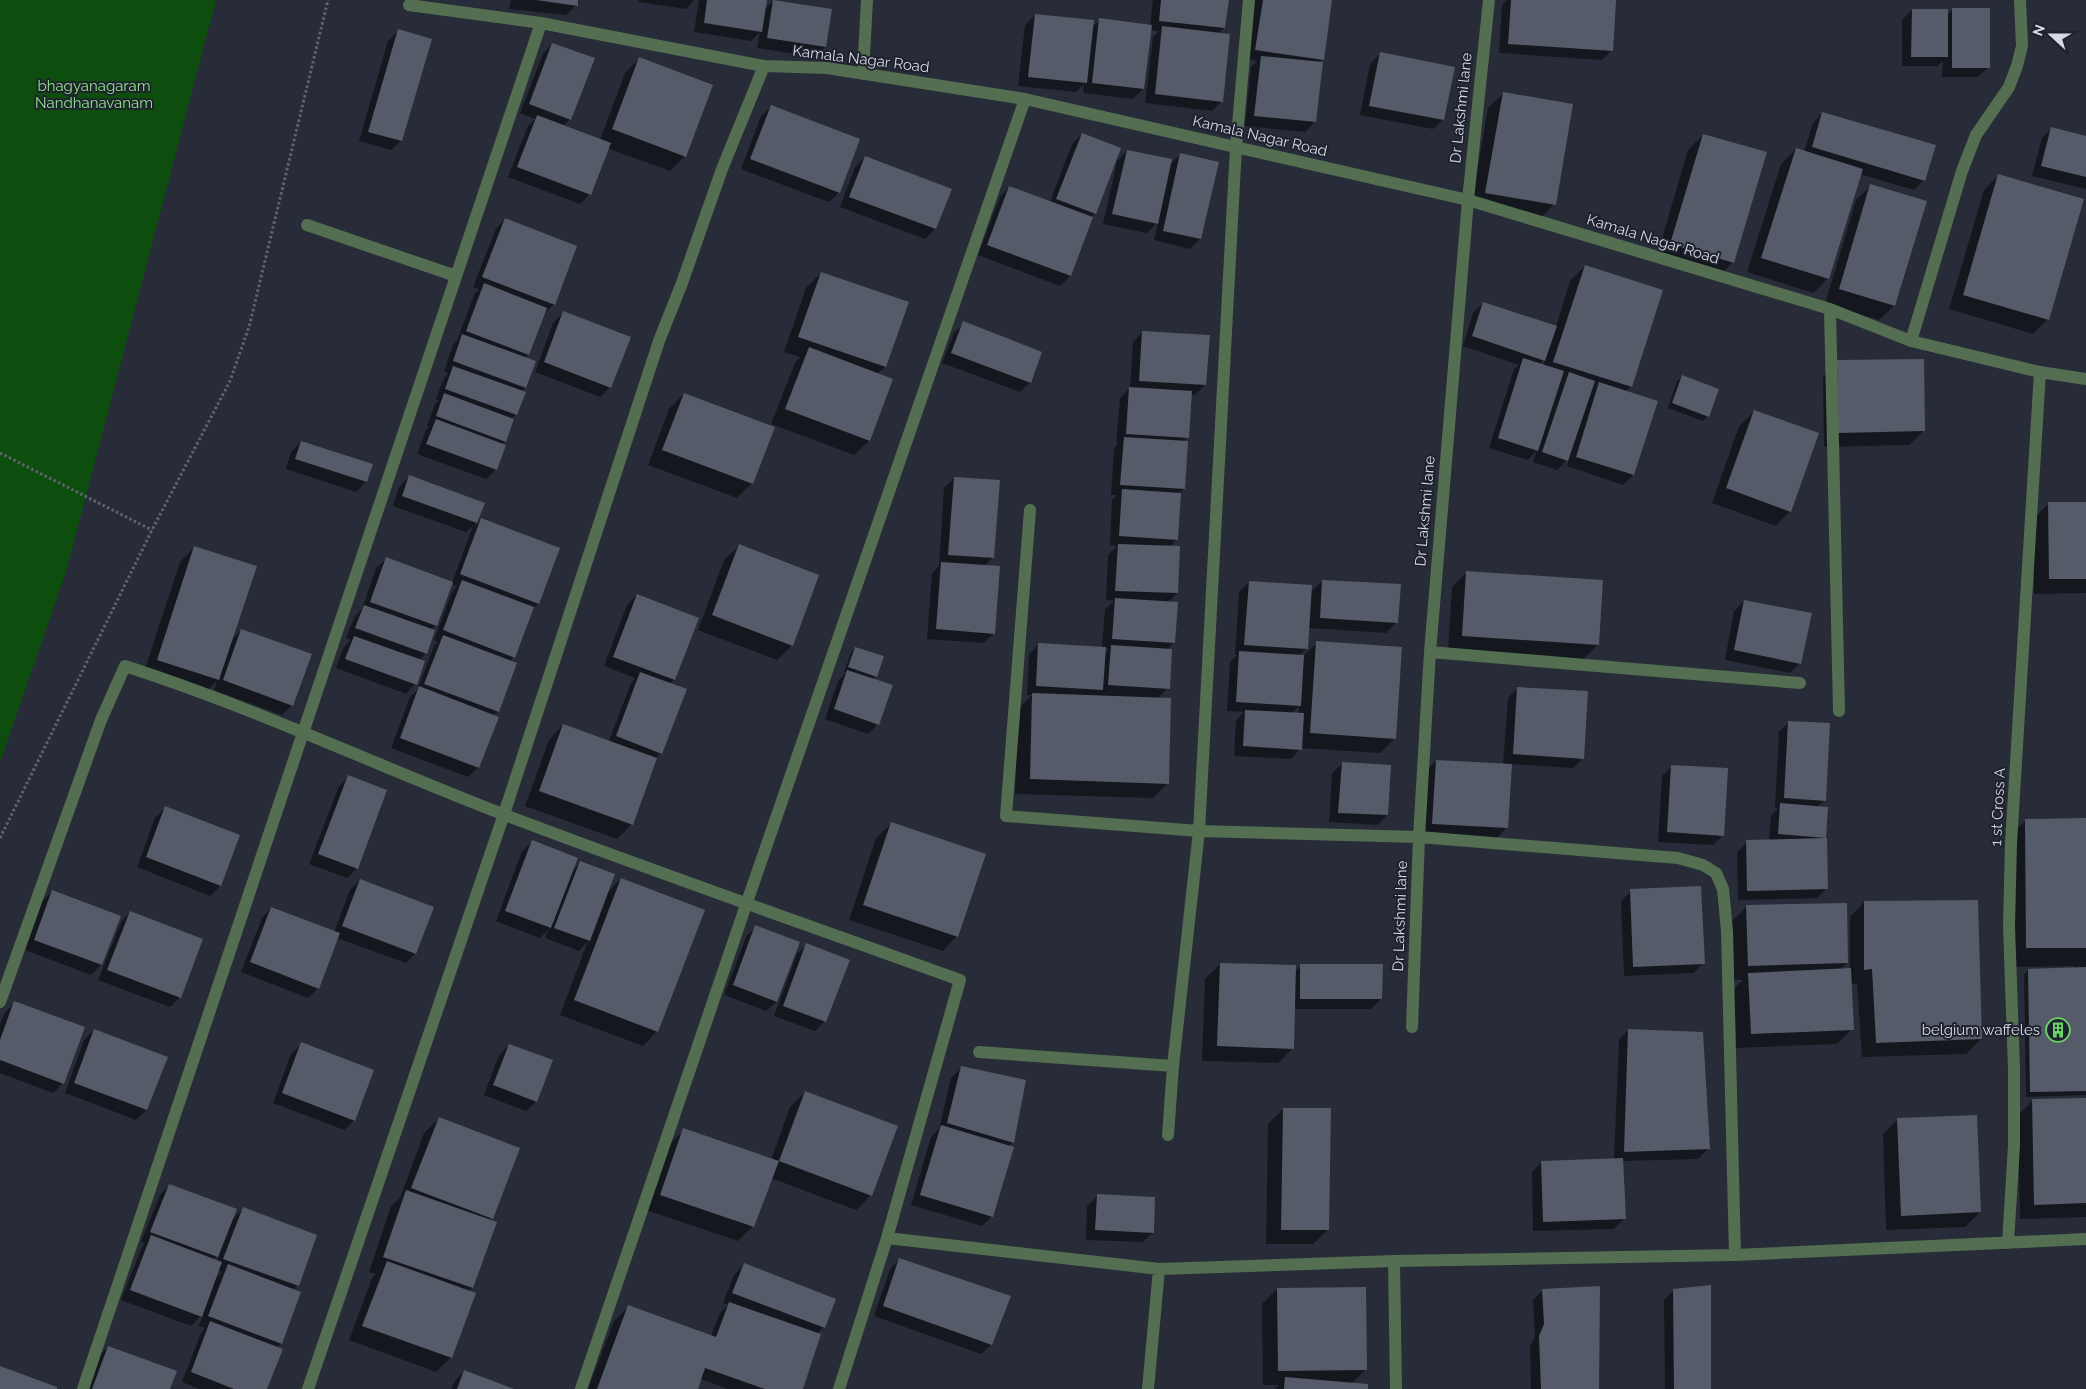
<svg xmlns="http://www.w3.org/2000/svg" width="2086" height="1389" viewBox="0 0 2086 1389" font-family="Raleway,sans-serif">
  <rect width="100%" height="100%" fill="#272c38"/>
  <path fill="#0d4e0e" d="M0 0H216L66 572 0 762Z"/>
  <path fill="#0007" fill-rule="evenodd" d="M511 0H577L576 5 566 15 509 9Z
    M639 0H694L686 9 638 2Z
    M699 0H766L764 10 773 1 825 47 815 57 757 48 760 32 751 41 694 32Z
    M1153 0H1228L1224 28 1218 34 1222 101 1212 111 1145 103 1153 37 1159 31 1150 30 1143 89 1133 99 1083 93 1084 84 1076 92 1018 86 1025 25 1035 15 1091 28 1100 20 1150 26Z
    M1255 0H1331L1322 59 1319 63 1315 122 1305 132 1245 126 1251 67 1257 61 1246 59Z
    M1507 0H1593L1612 50 1602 60 1499 53 1502 5Z
    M1953 9 1988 68 1978 77H1942L1943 61 1937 66H1902V20L1912 10 1947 16Z
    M398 31 401 141 391 150 359 141 388 41Z
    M552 44 570 119 563 126 600 140 625 73 640 58 685 156 670 171 607 148 590 194 580 204 508 177 528 126 535 119 520 113 543 54Z
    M1380 54 1443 119 1433 129 1360 115 1370 64Z
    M1503 94 1554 204 1540 219 1471 207 1488 108Z
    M771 107 839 192 829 202 741 169 761 116Z
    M1822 113 1924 180 1914 190 1860 174 1828 278 1813 293 1747 272 1781 164 1796 149 1804 152 1813 123Z
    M2052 128 2086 137V189L2032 176 2042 138Z
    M1082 134 1095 213 1090 218H1092L1070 276 1060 286 978 255 1000 197 1009 187 1050 202 1072 144Z
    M1703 135 1733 262 1718 277 1656 259 1688 150Z
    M1127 151 1169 165 1181 154 1200 239 1190 249 1154 240 1158 222 1147 233 1103 224 1117 161Z
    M865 157 950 189 935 229 925 239 840 207 855 167Z
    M1999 175 2048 319 2033 334 1949 309 1984 190Z
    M1871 186 1894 306 1879 320 1825 304 1856 200Z
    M505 219 554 304 544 314 528 354 525 358 534 361 525 388 520 392 516 414 511 419 505 441 502 444 496 469 486 479 417 454 426 430 429 427 427 426 435 404 439 400 436 399 444 378 448 373 444 371 453 345 457 341 474 295 479 289 473 287 496 229Z
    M1585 266 1631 386 1625 392 1656 402 1633 475 1623 485 1567 466 1569 458 1557 470 1533 462 1537 450 1528 460 1489 448 1514 369 1519 365 1463 346 1473 313 1483 303 1556 327 1570 281ZM1545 359 1543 366 1539 365Z
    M821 273 885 367 877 374 892 380 869 441 854 455 771 424 795 363 800 357 784 352 806 288Z
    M563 313 610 387 600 397 535 372 553 323Z
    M964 323 1041 352 1030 383 1020 392 942 363 954 333Z
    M1143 332 1205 385 1195 395H1190L1187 437 1183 442 1184 489 1180 493 1177 539 1169 547 1177 593 1167 603 1174 642 1167 650 1168 688 1158 698 1167 784 1153 798 1015 794 1018 709 1032 695H1027L1029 654 1039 644 1102 648 1105 609 1114 601 1106 600 1108 555 1117 546 1110 545 1112 500 1117 495H1111L1114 448 1119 443H1116L1120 398 1130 388 1133 342ZM1104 648 1109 649 1104 654Z
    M1837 362 1924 430 1909 445 1824 447 1823 377Z
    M1682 377 1708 416 1703 421 1668 408 1677 381Z
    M684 394 752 483 737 498 648 465 669 409Z
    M1754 412 1790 511 1776 526 1712 503 1739 426Z
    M301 442 372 465 366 482 356 492 286 469 291 452Z
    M409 477 483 503 475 526 482 519 558 549 538 604 532 609 514 657 510 661 498 711 493 716 478 767 468 777 391 748 410 697 417 690 434 646 438 642 434 640 452 592 457 586 451 584 436 625 431 630 426 653 419 660 415 684 406 694 336 668 344 647 351 640 346 638 355 616 362 609 376 568 386 559 452 583 473 526 466 532 393 506 399 487Z
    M954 478 993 557 984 566 994 633 984 643 927 639 932 573 939 566 944 488Z
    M2086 503V593L2034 594V518L2048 504Z
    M739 546 792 645 777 660 698 630 724 560Z
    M195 547 231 640 241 630 292 705 282 715 214 690 217 681 203 694 143 675 180 562Z
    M1467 572 1598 645 1583 659 1448 651 1452 587Z
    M1322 581 1396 623 1386 633 1308 628 1307 648 1299 656H1303L1317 643 1395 738 1380 753 1301 748 1291 759 1234 756 1236 721 1244 712 1227 711 1230 662 1237 655H1235L1239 592 1249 582 1310 593ZM1299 706 1298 714H1291Z
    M637 595 697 618 674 680 669 684 661 753 656 758 631 825 617 839 525 806 549 740 563 725 609 741 631 683 635 678 604 666 627 605Z
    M1744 601 1800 663 1790 673 1725 660 1734 611Z
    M855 648 876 676 872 680 878 724 868 734 825 719 838 681 847 672H844L851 653Z
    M1518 688 1583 758 1573 768 1511 764 1506 828 1497 838 1422 833 1426 771 1436 761 1503 765 1508 698Z
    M1789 722 1824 800 1817 807 1825 837 1822 840 1827 888 1817 898 1738 900 1737 852 1747 842 1769 841 1771 815 1778 808H1775L1779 732Z
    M1342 764 1387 815 1377 825 1329 822 1332 773Z
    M1672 766 1723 835 1713 845 1658 842 1662 776Z
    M349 777 357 868 347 878 309 864 339 786Z
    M165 808 239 836 220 886 210 896 137 867 155 818Z
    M2086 819V1095L2026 1097 2024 974 2028 970 2074 969V966L2007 967V839L2026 820Z
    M891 824 957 936 943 951 849 920 876 838Z
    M532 842 571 872 581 862 606 894 621 879 657 1031 643 1046 560 1015 588 941 579 951 545 938 549 929 540 938 496 921 522 851Z
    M360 880 415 953 406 963 337 938 318 988 308 998 241 972 262 918 271 908 334 932 350 890Z
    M1631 891 1703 963 1694 973 1624 976 1621 901Z
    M52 892 119 917 101 965 91 975 25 950 42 901Z
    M1864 902 1981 1039 1966 1054 1862 1057 1857 984H1851L1852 1029 1837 1044 1736 1048 1734 989 1743 980H1733L1732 921 1747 906 1847 963 1840 970H1850V917Z
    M130 912 180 997 170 1007 98 980 121 922Z
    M755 927 798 943 776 1002 766 1011 724 995 746 937Z
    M807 945 848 960 824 1022 815 1031 774 1016 797 954Z
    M1220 964 1295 972 1301 965 1381 999 1371 1009H1294L1293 1048 1278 1063 1202 1061 1205 979Z
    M15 1003 63 1083 53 1093 0 1073V1025L5 1012Z
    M94 1030 166 1058 146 1110 136 1120 65 1093 84 1040Z
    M1628 1030 1708 1149 1698 1159 1622 1161 1624 1219 1614 1229 1533 1231 1532 1172 1542 1162 1614 1159 1619 1040Z
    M301 1044 354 1120 344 1130 273 1103 291 1054Z
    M509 1045 536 1101 526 1111 484 1095 499 1055Z
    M961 1068 1013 1142 1008 1146 992 1216 982 1226 911 1205 931 1137 939 1129 951 1078Z
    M805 1092 871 1195 856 1210 771 1178 753 1226 738 1241 646 1210 669 1145 684 1130 771 1160 790 1107Z
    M2086 1099V1217L2020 1219 2018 1115 2033 1100Z
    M1283 1109 1328 1230 1313 1244H1266L1268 1124Z
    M439 1119 492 1218 490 1220 495 1222 472 1288 468 1292 451 1357 436 1372 349 1340 372 1278 376 1274 369 1272 391 1206 400 1198 424 1133Z
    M1897 1120 1980 1212 1965 1227 1886 1230 1883 1134Z
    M169 1185 232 1220 243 1209 298 1285 293 1290 281 1343 277 1348 266 1389H199L182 1382 201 1333 205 1328 199 1326 204 1312 191 1326 121 1300 142 1247 145 1243 141 1242 160 1195ZM220 1254 217 1261 213 1260ZM218 1270 222 1272 214 1279Z
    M1097 1196 1153 1232 1143 1242 1086 1240 1087 1206Z
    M900 1259 991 1345 981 1354 874 1316 890 1269Z
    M744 1265 824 1327 817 1334 802 1389H728L701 1379 697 1389H588L614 1321 629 1306 711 1336 720 1313 728 1305 723 1303 734 1275Z
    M1277 1289 1366 1369 1351 1384 1366 1389H1275L1279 1385H1263L1262 1304Z
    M1543 1290 1597 1389H1531L1530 1347 1535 1335 1533 1300Z
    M1674 1290 1709 1389H1665L1664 1300Z
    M108 1347 169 1389H86L98 1357Z
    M464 1371 511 1389H451L455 1381Z"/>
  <path fill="#555b68" d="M536 0H578V6Z
    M707 0H767L762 32 704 23Z
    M773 0 832 9 826 47 767 38Z
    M1161 0H1229L1225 28 1159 21Z
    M1263 0H1332L1324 60 1255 50Z
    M1511 0H1616L1613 51 1508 44Z
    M1952 8H1990V68H1952Z
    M1912 9H1948V57H1911Z
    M1035 14 1094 20 1087 83 1028 77Z
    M1099 18 1152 25 1144 89 1092 83Z
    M1162 26 1230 34 1223 102 1155 94Z
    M398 29 432 39 402 141 368 132Z
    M552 43 595 58 571 120 529 104Z
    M1380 52 1455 67 1444 120 1369 106Z
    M1261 56 1323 62 1316 122 1254 116Z
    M639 57 713 85 686 157 612 129Z
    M1503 92 1573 104 1556 205 1485 193Z
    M771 105 860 139 840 193 750 159Z
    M1822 112 1936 145 1925 181 1812 147Z
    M537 115 611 143 591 195 517 167Z
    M2051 127 2086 136V177L2041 166Z
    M1082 133 1121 148 1096 214 1056 199Z
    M1703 134 1767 152 1734 263 1670 244Z
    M1796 148 1863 169 1829 279 1761 258Z
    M1127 150 1172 159 1158 224 1112 214Z
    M1180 153 1219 162 1201 239 1163 231Z
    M865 156 952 189 936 229 849 197Z
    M1998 174 2084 199 2049 320 1963 295Z
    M1870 184 1927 201 1895 306 1839 289Z
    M1009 186 1093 217 1071 276 987 245Z
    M505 218 577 246 555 305 482 277Z
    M1585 265 1663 290 1632 387 1553 362Z
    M821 272 909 302 886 367 798 337Z
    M484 283 547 308 529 355 466 331Z
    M1483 302 1557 326 1545 361 1472 336Z
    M563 311 631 337 611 388 544 362Z
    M963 321 1042 352 1031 383 951 353Z
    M1142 331 1210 335 1206 385 1139 381Z
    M462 334 536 361 526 388 453 361Z
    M809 347 893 379 870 441 785 409Z
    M1523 358 1564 371 1538 451 1498 438Z
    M1924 359 1925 431 1838 433 1837 360Z
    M453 366 526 392 517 415 445 389Z
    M1569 372 1595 381 1568 461 1542 452Z
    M1682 375 1719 389 1709 417 1672 403Z
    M1599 382 1658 401 1634 475 1576 457Z
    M1129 387 1192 391 1189 438 1126 434Z
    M444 393 514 419 506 442 436 416Z
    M684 393 775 427 753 484 662 450Z
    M1754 410 1819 433 1791 512 1726 488Z
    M436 419 506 445 497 470 426 444Z
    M1124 437 1188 441 1185 489 1120 485Z
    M301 441 373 464 367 482 295 459Z
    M409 475 485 503 477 523 402 496Z
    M954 477 1000 480 994 558 948 555Z
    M1122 489 1181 493 1178 540 1119 536Z
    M2048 502H2086V579H2049Z
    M481 518 560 548 539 604 460 574Z
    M739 544 819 575 793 646 712 615Z
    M1118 544 1180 546 1178 593 1115 591Z
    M194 546 257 566 219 680 157 660Z
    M386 557 453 582 437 626 370 602Z
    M941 562 1000 566 995 634 936 629Z
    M1466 571 1603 580 1599 645 1462 636Z
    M462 580 534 607 515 658 443 630Z
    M1322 580 1401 584 1398 623 1320 618Z
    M1249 581 1312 585 1308 649 1244 645Z
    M637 594 699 618 675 680 613 657Z
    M1115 598 1178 602 1175 643 1112 639Z
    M1744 600 1812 613 1801 664 1734 650Z
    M364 605 435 630 427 654 355 628Z
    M241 629 312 654 293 706 223 680Z
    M443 635 517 663 499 712 424 684Z
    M354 636 425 661 417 685 345 659Z
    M1316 641 1402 647 1396 739 1310 733Z
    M1038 643 1106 647 1103 690 1036 686Z
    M1111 645 1172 649 1170 689 1108 685Z
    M855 647 884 656 877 677 848 667Z
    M1239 651 1304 655 1301 706 1236 702Z
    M847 670 893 685 879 725 834 709Z
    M640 672 687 689 662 754 616 736Z
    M419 686 499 717 479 768 400 738Z
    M1517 687 1588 691 1584 759 1513 754Z
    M1032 693 1171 698 1169 784 1030 779Z
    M1245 710 1304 713 1302 750 1243 746Z
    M1788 721 1830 723 1826 801 1784 798Z
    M563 724 657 758 633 825 539 791Z
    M1436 760 1512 764 1508 828 1432 824Z
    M1342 762 1391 765 1388 815 1338 813Z
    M1671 765 1728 768 1724 836 1667 832Z
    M348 775 387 790 358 869 318 854Z
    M1780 803 1828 807 1826 838 1778 834Z
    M165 806 240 835 221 886 146 857Z
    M2086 818V948H2026L2025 819Z
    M891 822 986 854 958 937 863 905Z
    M1827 838 1828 889 1747 891 1746 840Z
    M532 840 578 858 551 928 505 911Z
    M580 861 615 874 590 941 554 928Z
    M621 878 705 910 658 1032 574 1000Z
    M360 879 434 907 416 954 342 926Z
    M1701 886 1705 964 1633 967 1630 889Z
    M52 890 121 916 102 965 34 940Z
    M1978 900 1982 1039 1876 1043 1872 969 1864 970V901Z
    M1847 903 1848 963 1748 966 1746 905Z
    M271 907 340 933 319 989 250 962Z
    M130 911 203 939 181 998 107 970Z
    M755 925 800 942 777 1002 733 985Z
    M806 943 850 960 826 1022 783 1006Z
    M1220 963 1296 965 1294 1049 1217 1046Z
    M1300 964H1383L1382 999H1300Z
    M2086 967V1091L2030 1092 2028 969Z
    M1851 968 1854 1030 1751 1034 1748 973Z
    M14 1001 85 1027 64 1084 0 1060V1040Z
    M94 1029 168 1057 147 1110 74 1083Z
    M1628 1029 1703 1032 1710 1149 1624 1152Z
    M301 1042 374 1070 355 1121 282 1093Z
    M509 1044 553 1060 537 1102 493 1085Z
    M961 1066 1026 1080 1014 1143 947 1123Z
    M805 1091 898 1126 872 1196 779 1161Z
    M2086 1098V1203L2034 1205 2032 1099Z
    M1283 1108H1331L1329 1230H1281Z
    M1977 1115 1981 1212 1901 1216 1897 1118Z
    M439 1117 520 1148 493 1219 411 1188Z
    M941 1125 1014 1147 993 1217 920 1195Z
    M683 1128 779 1161 754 1227 660 1195Z
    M1623 1158 1626 1219 1543 1222 1541 1161Z
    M169 1184 237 1209 218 1257 150 1232Z
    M406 1190 497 1222 473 1288 383 1257Z
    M1097 1194 1155 1197 1154 1233 1095 1230Z
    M243 1207 317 1235 299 1286 223 1259Z
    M151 1235 222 1262 202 1317 130 1290Z
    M899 1258 1011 1296 992 1345 883 1306Z
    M387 1261 476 1293 452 1358 362 1326Z
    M744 1263 836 1299 825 1328 732 1293Z
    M228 1264 301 1292 282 1344 208 1316Z
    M1711 1285V1389H1674L1673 1289Z
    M1600 1286 1599 1389H1541L1539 1336 1544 1324 1542 1289Z
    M1366 1287 1367 1370 1278 1371 1277 1288Z
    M729 1302 821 1334 803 1389H765L705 1368 698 1389H597L628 1305 716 1337Z
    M210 1321 283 1349 267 1389H234L191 1372Z
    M108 1346 177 1371 170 1389H92Z
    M0 1366 57 1387V1389H0Z
    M464 1370 514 1389H457Z
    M1285 1377 1368 1384V1389H1284Z"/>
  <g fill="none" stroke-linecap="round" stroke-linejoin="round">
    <path stroke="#60646f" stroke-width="3" stroke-dasharray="2.5 2.5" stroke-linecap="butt" d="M0 453 152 530
      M0 838 152 530 230 381 249 327 328 0"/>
    <path stroke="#536e51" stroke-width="12" d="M409 5 541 23 764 66 827 68 1025 99 1468 200 1830 309 1911 341 2040 372 2086 379
      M863 74 867 0
      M307 225 456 276
      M1830 309 1839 711
      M1911 341 1962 171 1976 135 2009 87 2017 66 2022 46 2020 0
      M1030 510 1006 816 1199 831 1419 837 1678 858 1703 865 1716 873 1723 889 1727 931 1735 1255
      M1430 652 1800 683
      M0 1002 101 720 125 666C255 708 378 766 505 815 655 872 808 925 960 980L887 1238 839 1389
      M1412 1027 1419 837 1430 652 1468 200 1489 0
      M979 1052 1173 1066
      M1168 1135 1173 1066 1199 831 1236 147 1249 0
      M887 1238 1159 1269 1394 1261 1735 1255 2086 1239
      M2008 1243 2014 1145V1069L2009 926 2011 843 2040 372
      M1394 1261 1396 1389
      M83 1389 541 23
      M308 1389 504 814 659 341 682 283 722 169 764 66
      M581 1389 747 902 1025 99
      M1148 1389 1159 1269"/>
  </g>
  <defs>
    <g id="building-ring" transform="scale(1.25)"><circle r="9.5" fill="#1e222e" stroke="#68d465" stroke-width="1.5"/><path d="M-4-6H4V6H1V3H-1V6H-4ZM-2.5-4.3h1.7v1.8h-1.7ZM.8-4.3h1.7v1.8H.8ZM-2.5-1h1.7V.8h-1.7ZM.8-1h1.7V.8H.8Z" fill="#68d465"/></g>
  </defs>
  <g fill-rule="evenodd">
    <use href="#building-ring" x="2058" y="1030"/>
  </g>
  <g text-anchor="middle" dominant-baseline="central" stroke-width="4" stroke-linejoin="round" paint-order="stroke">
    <g font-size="15" fill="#d6d9e1" stroke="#1e222e">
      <text transform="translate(861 59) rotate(7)">Kamala Nagar Road</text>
      <text transform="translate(1461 108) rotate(-84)">Dr Lakshmi lane</text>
      <text transform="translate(1260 136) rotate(13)">Kamala Nagar Road</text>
      <text transform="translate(1653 239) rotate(17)">Kamala Nagar Road</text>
      <text transform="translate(1425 511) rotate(-85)">Dr Lakshmi lane</text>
      <text transform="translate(1998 807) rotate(-87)">1 st Cross A</text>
      <text transform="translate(1400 916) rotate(-88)">Dr Lakshmi lane</text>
    </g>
    <g font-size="15" fill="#8de688" stroke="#1e222e">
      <text x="94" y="86">bhagyanagaram<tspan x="94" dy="17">Nandhanavanam</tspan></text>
    </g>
    <g font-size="15" fill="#d6d9e1" stroke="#1e222e" text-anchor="end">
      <text x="2040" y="1030">belgium waffeles</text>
    </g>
  </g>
  <g transform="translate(2051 35) rotate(291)" stroke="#1e222e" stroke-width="4" paint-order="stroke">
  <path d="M0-4L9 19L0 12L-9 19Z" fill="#d6d9e1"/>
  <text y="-8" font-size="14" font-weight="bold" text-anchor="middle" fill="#d6d9e1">N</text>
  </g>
</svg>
